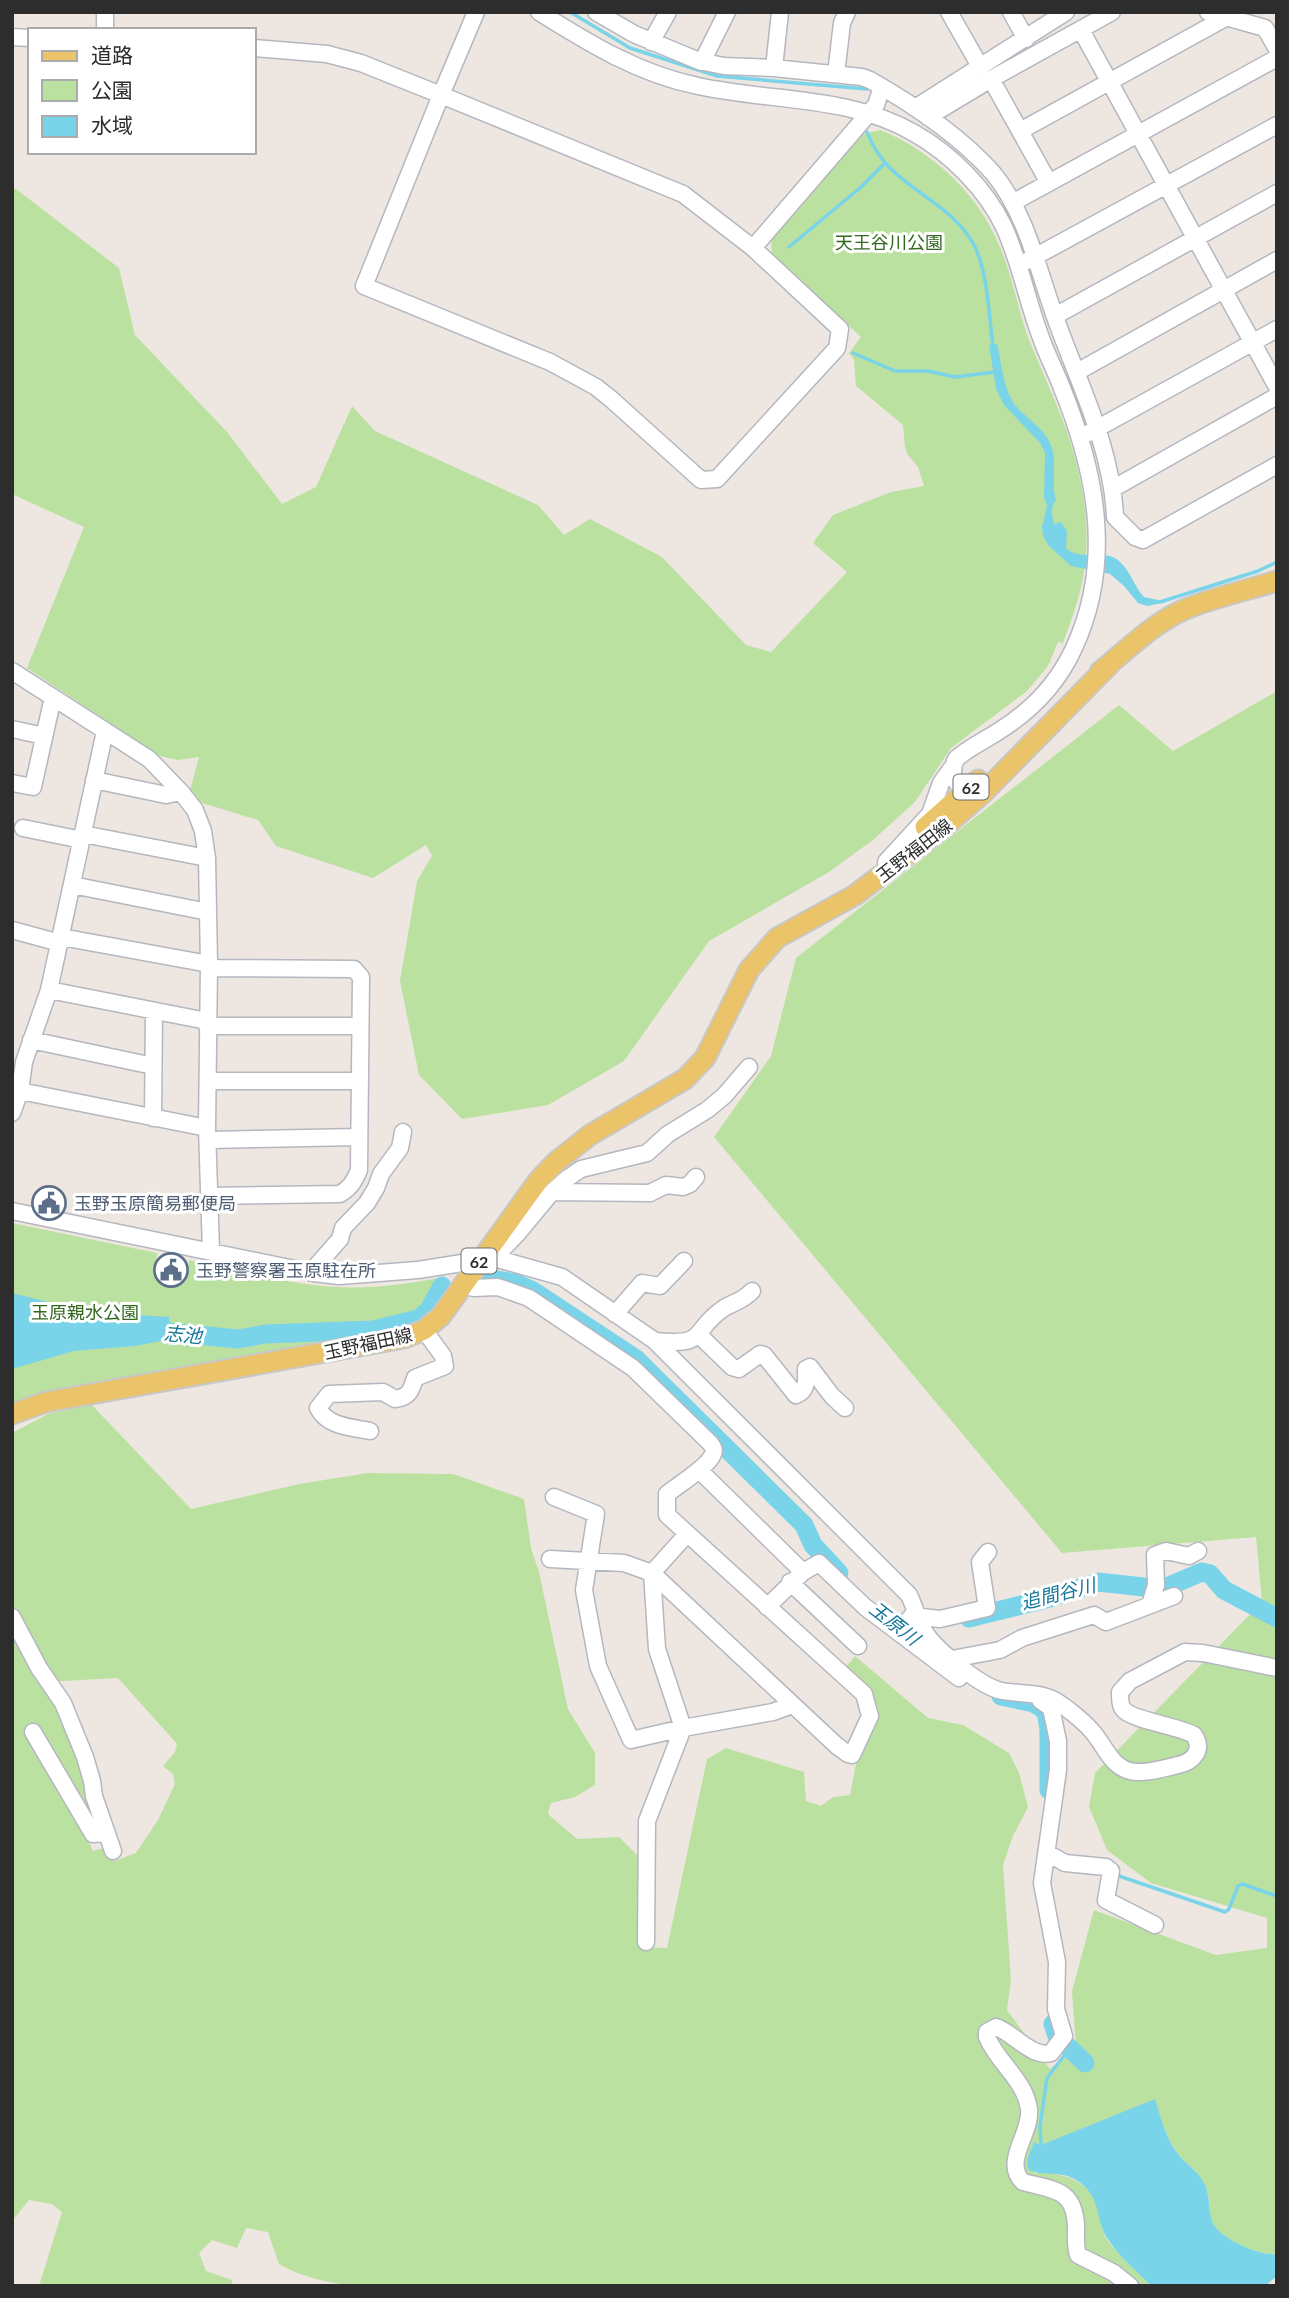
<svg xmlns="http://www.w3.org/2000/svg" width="1289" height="2298" viewBox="0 0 1289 2298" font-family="Lato,'Noto Sans JP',sans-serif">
  <rect width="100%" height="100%" fill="#eee7e1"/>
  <path fill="#bbe1a0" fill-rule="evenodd" d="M880 130C928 149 973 189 995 236 1011 268 1016 303 1028 337 1039 365 1052 392 1063 421 1081 468 1093 527 1083 577 1079 600 1071 621 1063 643L1058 642 1048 666 1027 691 951 748 915 802 873 840 829 872 709 941 624 1061 548 1105 462 1119 419 1075 400 981 417 881 432 856 426 845 373 878 276 846 258 820 199 802 190 790 199 757 178 760 160 756 27 668 84 527 12 494V189H16L119 268 135 335 227 432 282 504 316 487 352 406 375 431 538 505 564 535 590 519 662 557 746 645 771 652 847 572 813 543 833 515 891 492 924 486 918 467 908 455 905 448 903 425 856 386 854 360 849 353 861 337 772 255 771 238 863 134Z
    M1277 691V2254C1260 2256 1223 2240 1214 2226 1207 2213 1211 2195 1204 2183 1199 2172 1186 2164 1179 2155 1166 2139 1161 2118 1155 2100L1041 2145 1034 2142V2173C1059 2172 1088 2178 1097 2206 1100 2216 1101 2229 1106 2238 1114 2251 1139 2273 1151 2286H360C332 2284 303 2278 279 2264L268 2232 246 2228 237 2248 212 2240 199 2253 206 2271 232 2280V2286H39L62 2212 52 2204 29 2200 12 2221V1433L48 1414 91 1404 191 1509 299 1484 368 1473 453 1474 524 1499 531 1548 539 1572 568 1709 595 1753V1785L575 1797 551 1803 548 1814 577 1839 619 1837 639 1857 641 1947 667 1948 707 1759 726 1748 804 1772 806 1801 821 1806 833 1797 850 1795 856 1764 879 1713 873 1693 846 1667 855 1656 928 1718 963 1725 1009 1753 1019 1773 1028 1807 1013 1836 1003 1865 1011 1980 1007 2010 1050 2069 1076 2047 1072 1991 1094 1910 1216 1955 1267 1948V1918L1151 1883 1107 1850 1089 1807 1095 1773 1262 1602 1256 1537 1062 1553 714 1137 771 1056 796 958 1119 705 1173 751ZM118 1678 177 1744 175 1752 163 1766 173 1774 175 1784 158 1820 136 1853 114 1861 104 1848 93 1851 85 1833 90 1822 94 1820C82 1771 71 1724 44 1682Z
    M12 1223 157 1253 155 1277 185 1282 189 1260C233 1269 278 1282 323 1286 362 1290 405 1285 443 1277L448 1284V1294L428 1320 385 1334H357L312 1345 46 1393 12 1402Z"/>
  <path fill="#79d4ea" d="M997 344C1002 364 1003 390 1016 406 1026 418 1042 427 1049 441 1059 459 1050 481 1056 500 1050 507 1052 516 1054 524L1061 522 1067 531 1066 548C1080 562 1104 548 1119 561 1131 571 1134 587 1144 597L1167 602 1147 606 1138 603 1124 586 1110 574 1071 566 1049 546 1043 536 1042 527 1047 506 1044 497 1045 453 1040 443 1004 405 996 389 989 345Z
    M12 1293 89 1312 169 1317 172 1339 135 1346 74 1351 12 1369Z
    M1155 2099C1161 2118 1166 2139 1178 2154 1186 2164 1199 2172 1204 2183 1211 2195 1207 2213 1214 2225 1223 2240 1260 2256 1277 2254V2276L1265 2286H1151C1137 2271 1118 2256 1107 2238 1096 2221 1101 2201 1083 2185 1062 2167 1044 2179 1028 2169L1027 2160 1034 2142 1041 2145Z"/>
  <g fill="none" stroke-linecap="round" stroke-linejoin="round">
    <path stroke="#79d4ea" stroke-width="3.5" d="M570 12 630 48 717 76 867 89
      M867 132C888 189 948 196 974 245 988 272 989 317 993 347
      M789 247 861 187 885 163
      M853 353 895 371H928L955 377 995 372
      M1160 602 1258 571 1277 562
      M1116 1875 1225 1912 1229 1909 1238 1886 1242 1884 1277 1896
      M1041 2147 1040 2126 1047 2078 1070 2048"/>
    <path stroke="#79d4ea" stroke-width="19" d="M485 1278 515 1283 533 1291 636 1359 804 1525 813 1545 839 1573
      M146 1330 238 1339 266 1334 373 1330 418 1319 429 1310 442 1286
      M969 1618 1050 1598 1098 1582 1162 1589 1202 1572 1210 1574 1224 1590 1277 1618
      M1001 1696 1034 1703 1046 1711 1049 1730V1790
      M1053 2024 1057 2036 1085 2063"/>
    <g stroke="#b4b7bf" stroke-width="19">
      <path id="minor" d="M539 12C590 44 639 74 698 86 771 102 848 95 914 133 951 154 986 189 1004 227 1020 262 1027 300 1040 335 1046 353 1055 370 1062 388 1096 472 1114 562 1074 648 1058 683 1031 711 999 731 984 741 969 747 956 759 947 778 959 785 971 799
        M596 12 634 34 699 61 724 66 774 68 862 77 870 80C914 105 959 135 993 173 1026 213 1037 266 1054 314 1077 380 1112 446 1115 517L1135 537 1143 540 1277 465
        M949 12 981 68
        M1011 12 1026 39
        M1208 12 1265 28 1277 49
        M105 30V12
        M1081 30 1277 387
        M12 37 30 38
        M651 42 668 12
        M254 48 327 54 361 63 441 95 476 12
        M702 62 727 12
        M774 68 780 12
        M836 74 842 23 847 12
        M991 79 1049 183
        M915 108 1066 12
        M928 117 991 79 1112 12
        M1020 131 1227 17
        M1014 202 1277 58
        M753 248 840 329 837 348 717 479 701 480 611 399 596 387 550 362 364 286 441 95 683 194 753 248 876 105 882 87
        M1027 261 1277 125
        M1055 316 1277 193
        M1077 372 1277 260
        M1089 433 1277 329
        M1114 488 1277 396
        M12 671 149 759 181 792 195 810 203 831 207 858 209 964 207 1128 211 1251
        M12 729 44 736
        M94 780 166 795 181 792
        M12 783 33 787 53 697
        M23 828 82 840
        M83 834 207 858
        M886 862 930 814 941 783 951 769
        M72 885 208 912
        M12 930 60 943
        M61 937 209 964 215 968 354 969 361 977 359 1170C354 1182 350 1188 340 1194L210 1196
        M49 990 207 1021
        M207 1026H360
        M31 1040 153 1066
        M208 1081H359
        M20 1091 207 1128
        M12 1113 20 1091 24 1062 49 990 105 731
        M153 1118 154 1011
        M209 1140 359 1137
        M552 1192 650 1193 666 1185 683 1187 690 1184 696 1177
        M12 1211 314 1273 339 1276 418 1270 494 1258 562 1277 655 1341 909 1595C915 1607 918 1622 926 1634 938 1651 981 1687 1002 1691 1018 1694 1039 1692 1054 1700 1066 1707 1082 1720 1091 1730 1106 1746 1111 1770 1136 1772 1149 1773 1165 1768 1178 1765 1193 1762 1204 1750 1194 1735 1178 1726 1131 1720 1123 1709 1120 1705 1120 1698 1120 1692L1130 1681 1185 1652 1203 1653 1277 1668
        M494 1258 518 1233 552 1192 568 1178 581 1169 647 1153 668 1134 707 1110 724 1096 749 1067
        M311 1272 340 1239 343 1228 367 1203 376 1188 381 1174 400 1148 403 1132
        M464 1285 474 1288 498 1287 529 1298 633 1368 710 1443C713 1447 715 1449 713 1454 709 1466 678 1485 667 1494V1515L864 1694 870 1716 852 1755 848 1754 837 1746 652 1573 624 1563 550 1559
        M615 1314 642 1283 660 1286 684 1261
        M699 1335 732 1367 739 1369 760 1354 764 1355 796 1395C808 1390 806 1380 806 1369L810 1367 832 1396 845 1408
        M655 1341C710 1346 689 1332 724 1308 734 1302 743 1301 752 1291
        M370 1431C351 1427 328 1427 318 1408L329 1394 383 1392 395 1399C409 1397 411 1391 415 1378L445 1366 443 1356 424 1330
        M699 1470 803 1572
        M554 1497 596 1514 584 1590 598 1666 631 1740 683 1728 773 1712 792 1705
        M790 1582 858 1646
        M1150 1605 1156 1585 1155 1555 1166 1551 1189 1556 1198 1551
        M767 1607 803 1572 819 1563 865 1607 959 1678
        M12 1617 39 1668 63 1703 85 1757 92 1781 94 1796 113 1851
        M898 1632 912 1616 940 1619 987 1608 980 1562 988 1552
        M952 1659 1000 1650 1022 1638 1094 1615 1106 1622 1174 1596
        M1040 1700 1051 1708 1058 1741V1770L1042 1883 1057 1962 1056 2009 1064 2036 1051 2053C1031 2058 1014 2033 996 2027L987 2032V2037C997 2062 1025 2080 1029 2109 1032 2133 1002 2162 1023 2182 1054 2190 1075 2189 1076 2227 1076 2236 1075 2246 1078 2255L1114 2273 1130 2286
        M33 1732 93 1834 105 1833
        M1047 1853 1065 1863 1106 1867 1111 1871 1106 1900 1155 1925
        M646 1942 647 1821 683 1728 657 1649 652 1573 687 1534"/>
    </g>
    <g stroke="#c8c8c8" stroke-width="23">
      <path id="major" d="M1100 672C1128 649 1154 622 1188 608 1216 597 1247 590 1277 581
        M925 827 978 780
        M12 1414 46 1402 404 1338 424 1330 441 1316 538 1181 556 1162 590 1135 685 1079 705 1058 749 970 777 938 855 895 943 828 983 793 1110 664"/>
    </g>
    <use href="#minor" stroke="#fff" stroke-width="16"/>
    <use href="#major" stroke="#ebc368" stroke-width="19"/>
  </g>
  <defs>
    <g id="civic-ring" transform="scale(1.75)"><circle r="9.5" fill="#fff" stroke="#5c6f8a" stroke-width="1.5"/><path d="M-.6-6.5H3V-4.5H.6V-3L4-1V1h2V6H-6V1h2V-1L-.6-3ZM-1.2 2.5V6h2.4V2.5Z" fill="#5c6f8a"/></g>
  </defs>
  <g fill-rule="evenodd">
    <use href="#civic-ring" x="49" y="1203"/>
    <use href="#civic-ring" x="171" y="1270"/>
  </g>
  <g text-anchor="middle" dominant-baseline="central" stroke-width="6" stroke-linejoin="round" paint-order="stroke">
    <g fill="#fff" stroke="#6c6c6c" stroke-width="2">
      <rect x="953.5" y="774.5" width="35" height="25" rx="5"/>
      <rect x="461.5" y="1248.5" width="35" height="25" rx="5"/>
    </g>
    <g font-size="16" font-weight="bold" fill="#2d2d2d">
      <text x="971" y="787">62</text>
      <text x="479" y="1261">62</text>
    </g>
    <g font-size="18" fill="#33691f" stroke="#fff">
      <text x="889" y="242">天王谷川公園</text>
      <text x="85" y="1312">玉原親水公園</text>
    </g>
    <g font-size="18" fill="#2d2d2d" stroke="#fff">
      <text transform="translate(914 850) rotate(-38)">玉野福田線</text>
      <text transform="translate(368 1343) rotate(-12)">玉野福田線</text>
    </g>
    <g font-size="18" fill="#4e5e75" stroke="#fff" text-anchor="start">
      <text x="74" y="1203">玉野玉原簡易郵便局</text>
      <text x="196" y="1270">玉野警察署玉原駐在所</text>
    </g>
    <g font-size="19" font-style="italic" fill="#14769a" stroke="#fff">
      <text transform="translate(183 1334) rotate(5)">志池</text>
      <text transform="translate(1058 1593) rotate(-14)">追間谷川</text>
      <text transform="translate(895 1623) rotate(38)">玉原川</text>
    </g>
  </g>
  <rect width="1289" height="2298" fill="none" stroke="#2d2d2d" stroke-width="28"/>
  <rect x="28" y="28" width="228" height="126" fill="#ffffff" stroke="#ababab" stroke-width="2"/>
  <rect x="42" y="51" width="35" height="10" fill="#ebc368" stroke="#ababab" stroke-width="2"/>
  <text x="91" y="63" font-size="21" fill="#2d2d2d">道路</text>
  <rect x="42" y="80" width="35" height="21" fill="#bbe1a0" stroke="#ababab" stroke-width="2"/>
  <text x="91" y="98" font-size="21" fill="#2d2d2d">公園</text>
  <rect x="42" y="116" width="35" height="21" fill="#79d4ea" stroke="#ababab" stroke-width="2"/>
  <text x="91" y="133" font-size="21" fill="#2d2d2d">水域</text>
</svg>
